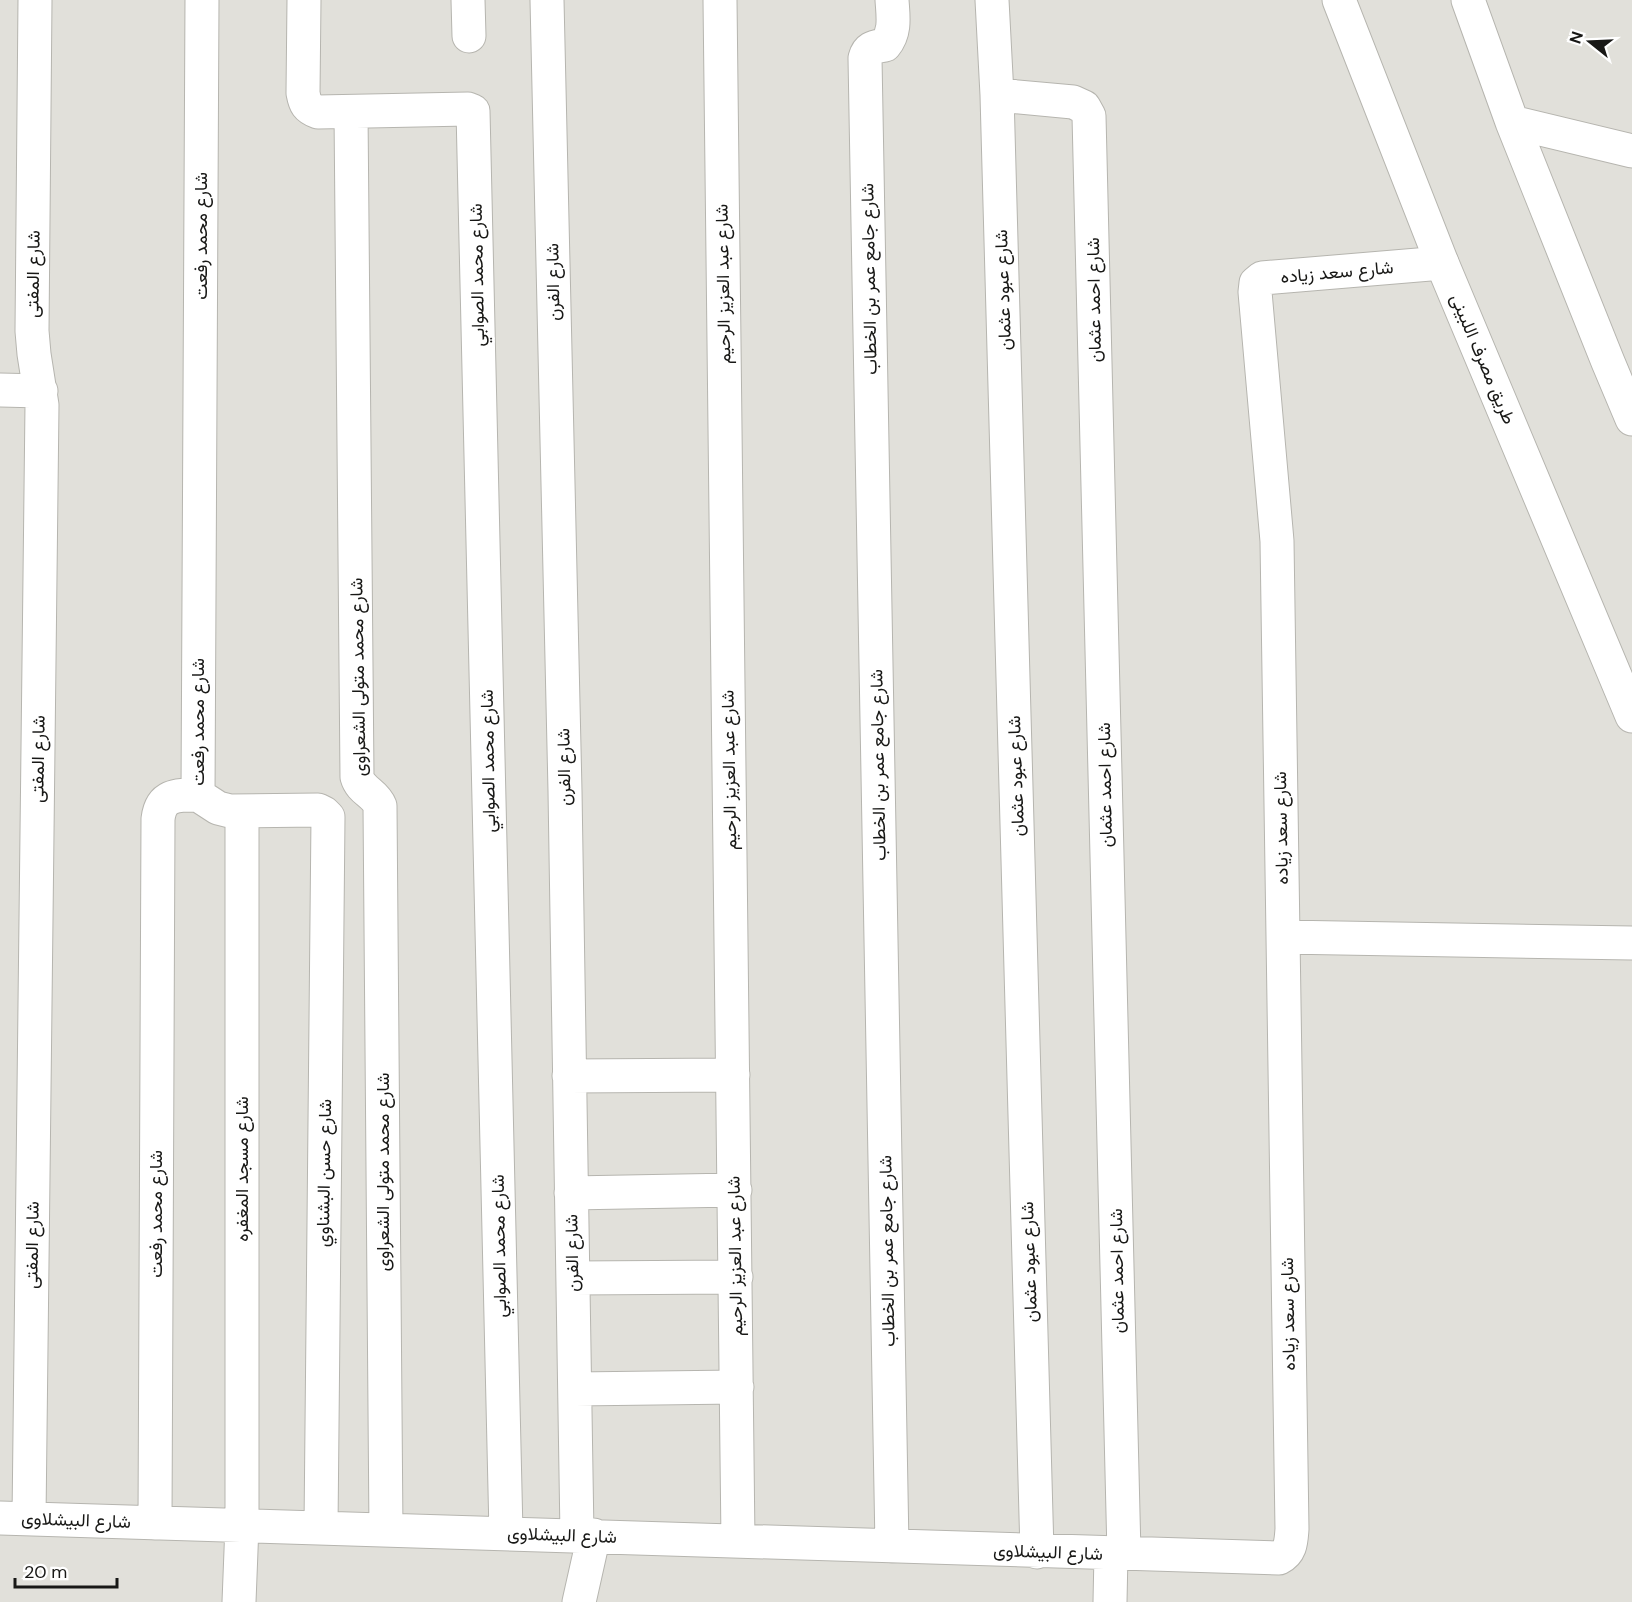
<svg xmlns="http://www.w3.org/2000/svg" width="1632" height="1602" viewBox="0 0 1632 1602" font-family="'DM Sans',Vazirmatn,sans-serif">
  <rect width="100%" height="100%" fill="#e1e0da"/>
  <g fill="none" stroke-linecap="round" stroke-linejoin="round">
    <g stroke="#b6b5af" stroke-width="35">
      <path id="minor" d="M304 0 303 93C305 104 307 108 318 112L468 109 473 111 506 1533
        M468 0 469 36
        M547 0 565 791 577 1535
        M720 0 738 1541
        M992 0 997 95 1037 1552
        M1468 0 1512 122 1608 362 1632 419
        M997 95 1073 102 1084 107 1089 116 1124 1554
        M351 112 357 777C361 791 375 793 380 806L386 1530
        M1512 122 1632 151
        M0 390 41 391
        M198 795 218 808 230 811 318 810 324 813 328 817 321 1528
        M198 795 202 0
        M1283 937 1632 943
        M569 1076 733 1075
        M571 1193 735 1190
        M573 1278 736 1277
        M575 1389 737 1387
        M0 1518C426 1530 852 1546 1279 1558 1291 1552 1291 1542 1292 1529L1277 541 1255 292 1256 283 1262 278 1442 263
        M29 1519 42 405 34 354 32 331 35 0
        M155 1523 158 819C161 794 177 795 198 795
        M892 1546 865 58C868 47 874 47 885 45 896 32 893 16 892 0
        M239 1602 242 1525V812
        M579 1602 594 1535
        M1110 1602 1111 1554"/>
    </g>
    <g stroke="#b6b5af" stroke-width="35">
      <path id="tertiary" d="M1339 0 1442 263 1632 716"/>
    </g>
    <use href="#minor" stroke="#fff" stroke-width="33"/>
    <use href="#tertiary" stroke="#fff" stroke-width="33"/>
  </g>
  <g text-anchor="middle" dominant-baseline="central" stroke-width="5" stroke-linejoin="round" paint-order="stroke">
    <g font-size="18" fill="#181816" stroke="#fff">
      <text transform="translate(201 236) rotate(-90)">شارع محمد رفعت</text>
      <text transform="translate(1337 272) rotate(-5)">شارع سعد زياده</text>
      <text transform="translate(33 274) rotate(-89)">شارع المفتى</text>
      <text transform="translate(477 275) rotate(-91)">شارع محمد الصوابي</text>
      <text transform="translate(869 279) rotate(-91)">شارع جامع عمر بن الخطاب</text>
      <text transform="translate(553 282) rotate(-91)">شارع الفرن</text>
      <text transform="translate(723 284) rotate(-91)">شارع عبد العزيز الرحيم</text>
      <text transform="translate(1003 290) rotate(-92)">شارع عبود عثمان</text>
      <text transform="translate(1094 300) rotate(-91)">شارع احمد عثمان</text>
      <text transform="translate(1483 359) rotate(67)">طريق مصرف اللبينى</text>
      <text transform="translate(358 677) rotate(-91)">شارع محمد متولى الشعراوى</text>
      <text transform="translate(198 722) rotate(-90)">شارع محمد رفعت</text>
      <text transform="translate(38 759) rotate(-89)">شارع المفتى</text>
      <text transform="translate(488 761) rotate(-91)">شارع محمد الصوابي</text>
      <text transform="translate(878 765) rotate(-91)">شارع جامع عمر بن الخطاب</text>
      <text transform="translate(564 767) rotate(-91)">شارع الفرن</text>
      <text transform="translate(729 770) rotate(-91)">شارع عبد العزيز الرحيم</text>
      <text transform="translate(1016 776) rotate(-92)">شارع عبود عثمان</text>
      <text transform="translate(1105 785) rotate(-91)">شارع احمد عثمان</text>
      <text transform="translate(1281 828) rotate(-91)">شارع سعد زياده</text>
      <text transform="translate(242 1169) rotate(-90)">شارع مسجد المغفره</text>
      <text transform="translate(383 1172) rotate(-90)">شارع محمد متولى الشعراوى</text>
      <text transform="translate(324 1173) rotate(-89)">شارع حسن البشناوي</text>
      <text transform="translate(156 1214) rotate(-90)">شارع محمد رفعت</text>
      <text transform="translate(32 1245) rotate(-89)">شارع المفتى</text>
      <text transform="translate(499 1246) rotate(-91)">شارع محمد الصوابي</text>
      <text transform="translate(887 1251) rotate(-91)">شارع جامع عمر بن الخطاب</text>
      <text transform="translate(572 1253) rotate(-91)">شارع الفرن</text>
      <text transform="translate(735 1256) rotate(-91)">شارع عبد العزيز الرحيم</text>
      <text transform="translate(1029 1262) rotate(-92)">شارع عبود عثمان</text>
      <text transform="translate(1117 1271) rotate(-91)">شارع احمد عثمان</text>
      <text transform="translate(1288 1314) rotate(-91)">شارع سعد زياده</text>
      <text transform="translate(76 1520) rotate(2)">شارع البيشلاوى</text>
      <text transform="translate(562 1535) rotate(2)">شارع البيشلاوى</text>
      <text transform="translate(1048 1552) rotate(2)">شارع البيشلاوى</text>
    </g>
  </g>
  <g transform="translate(1590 42) rotate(288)" stroke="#ffffff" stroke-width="4.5" paint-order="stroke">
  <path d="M0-4.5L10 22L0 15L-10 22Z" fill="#181816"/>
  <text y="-9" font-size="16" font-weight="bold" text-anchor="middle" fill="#181816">N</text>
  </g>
  <path d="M15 1578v9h102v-9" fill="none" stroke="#181816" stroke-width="3"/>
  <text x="24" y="1578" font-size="18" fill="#181816" stroke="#ffffff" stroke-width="4.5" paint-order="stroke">20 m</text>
</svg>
